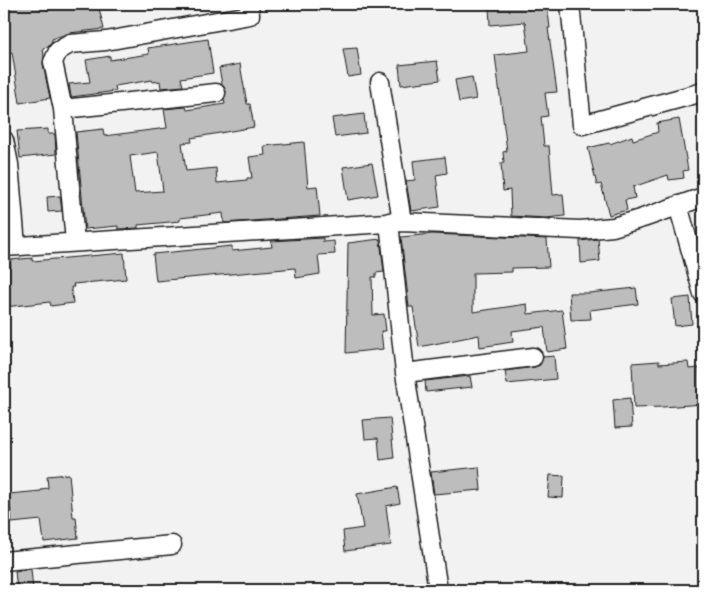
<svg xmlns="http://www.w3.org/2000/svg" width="707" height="594" viewBox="0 0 707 594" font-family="'Architects Daughter',sans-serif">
  <rect width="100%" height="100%" fill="#f2f2f2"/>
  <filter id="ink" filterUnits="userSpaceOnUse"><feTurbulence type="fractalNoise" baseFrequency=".02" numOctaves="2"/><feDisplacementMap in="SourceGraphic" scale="10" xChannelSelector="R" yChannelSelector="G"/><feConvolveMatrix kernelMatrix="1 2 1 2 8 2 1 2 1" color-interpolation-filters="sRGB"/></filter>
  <g filter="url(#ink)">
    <path fill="#bdbdbd" stroke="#1c1c1c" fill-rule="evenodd" d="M4 4H98L104 29 69 33 52 39V42L48 47 43 48 44 56 43 64 50 98 20 103 12 52 4 54Z
      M518 4V7L547 4 550 28H548L557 92 545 93 548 116 541 117 544 146H549L553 195 563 194 565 216 546 218 511 216 510 190 503 191 501 163H504L503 152 507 151 495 55 529 51 525 22 490 25 489 7Z
      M208 39 213 73 181 78 183 86 161 88 160 81 153 82 152 80 115 86 116 91 71 97 69 84 90 82 86 60 110 56V60L149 54 148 48Z
      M357 48 361 75 348 77 343 49Z
      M437 61 440 80 401 85 399 65Z
      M240 64 247 104H250L254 127 191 138 192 142 182 143 186 171 216 168 217 183 247 180V178H252L249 157 265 155 264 146 304 142 308 187 317 186 320 216 224 223 223 213 180 218V221L138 225V228L118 229V226L85 229 76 132 103 129 104 136 167 128 164 109 186 107 187 110 225 104 224 99 226 91 222 84 219 68ZM158 152 163 191 135 193 130 156Z
      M472 77 476 99 459 102 455 80Z
      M364 114 366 133 335 137 332 118Z
      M679 119 688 170 683 171 684 178 669 180 668 175 633 187 635 198 625 200 627 210 609 215 601 184 597 185 588 148 609 143 610 144 632 136 633 140 658 132 657 123Z
      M48 129V134H55L56 154 20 158 17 131Z
      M445 157 447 173 436 175 440 207 411 211 406 181 415 180 413 161Z
      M372 163 378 195 348 200 343 167Z
      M60 196 62 211 48 212 47 197Z
      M432 234 547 239 549 267 512 268V272L473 273V312L527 304 528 314 562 310 567 349 547 352 544 327 512 331 513 342 480 347 479 335 419 347 413 307H409L401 237Z
      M323 238V242L334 241 335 254 318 255 320 274 296 278 295 268 156 281 153 254 232 246V251L272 247 271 241Z
      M380 239 384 272 376 273V277H372L373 315 384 314 386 331H381L383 349 346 353 348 243Z
      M598 239 600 261 581 263 580 241Z
      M124 253 126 279 73 284 74 287H71L73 303 51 306 50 302 4 307V268L11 267 10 260 32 258V261Z
      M636 288 638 304 590 310 591 319 571 320 569 293H589Z
      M690 297 692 324 675 326 672 299Z
      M554 356 556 379 507 384 505 371 535 367 540 365 543 357Z
      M659 361V364L688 362 689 369 700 368 701 389H703V404L663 407 634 408 632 363Z
      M470 376 472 387 426 392 425 381Z
      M630 398 632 427 615 428 613 400Z
      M390 418 394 458 380 460 378 438 365 439 363 420Z
      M479 467 481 490 434 494 431 472Z
      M69 474 73 517H76L78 538 44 542 41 520 12 523 9 494 41 491V489L48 488 47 476Z
      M550 475 564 476 563 498 548 497Z
      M397 487 400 503 386 506 391 545 345 551 343 531 363 528 357 494Z
      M31 569 33 590H17L15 571Z"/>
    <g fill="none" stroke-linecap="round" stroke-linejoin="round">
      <g stroke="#1c1c1c" stroke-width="21">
        <path id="minor" d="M570 4 582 125 703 92
          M380 82 402 222
          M63 109 216 93
          M4 140 9 164 16 246
          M678 205 703 294
          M389 222 405 373 438 590
          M75 242 63 109 53 62 58 51 70 44 106 41 250 15 249 4
          M4 247 402 222 580 230 613 227 643 218 703 197
          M405 373 533 357
          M4 561 172 545"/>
      </g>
      <use href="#minor" stroke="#fff" stroke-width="18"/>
    </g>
  </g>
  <rect width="707" height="594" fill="none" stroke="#fff" stroke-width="20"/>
  <rect x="10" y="10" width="687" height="574" fill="none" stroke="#1c1c1c" stroke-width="2" filter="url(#ink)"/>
</svg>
